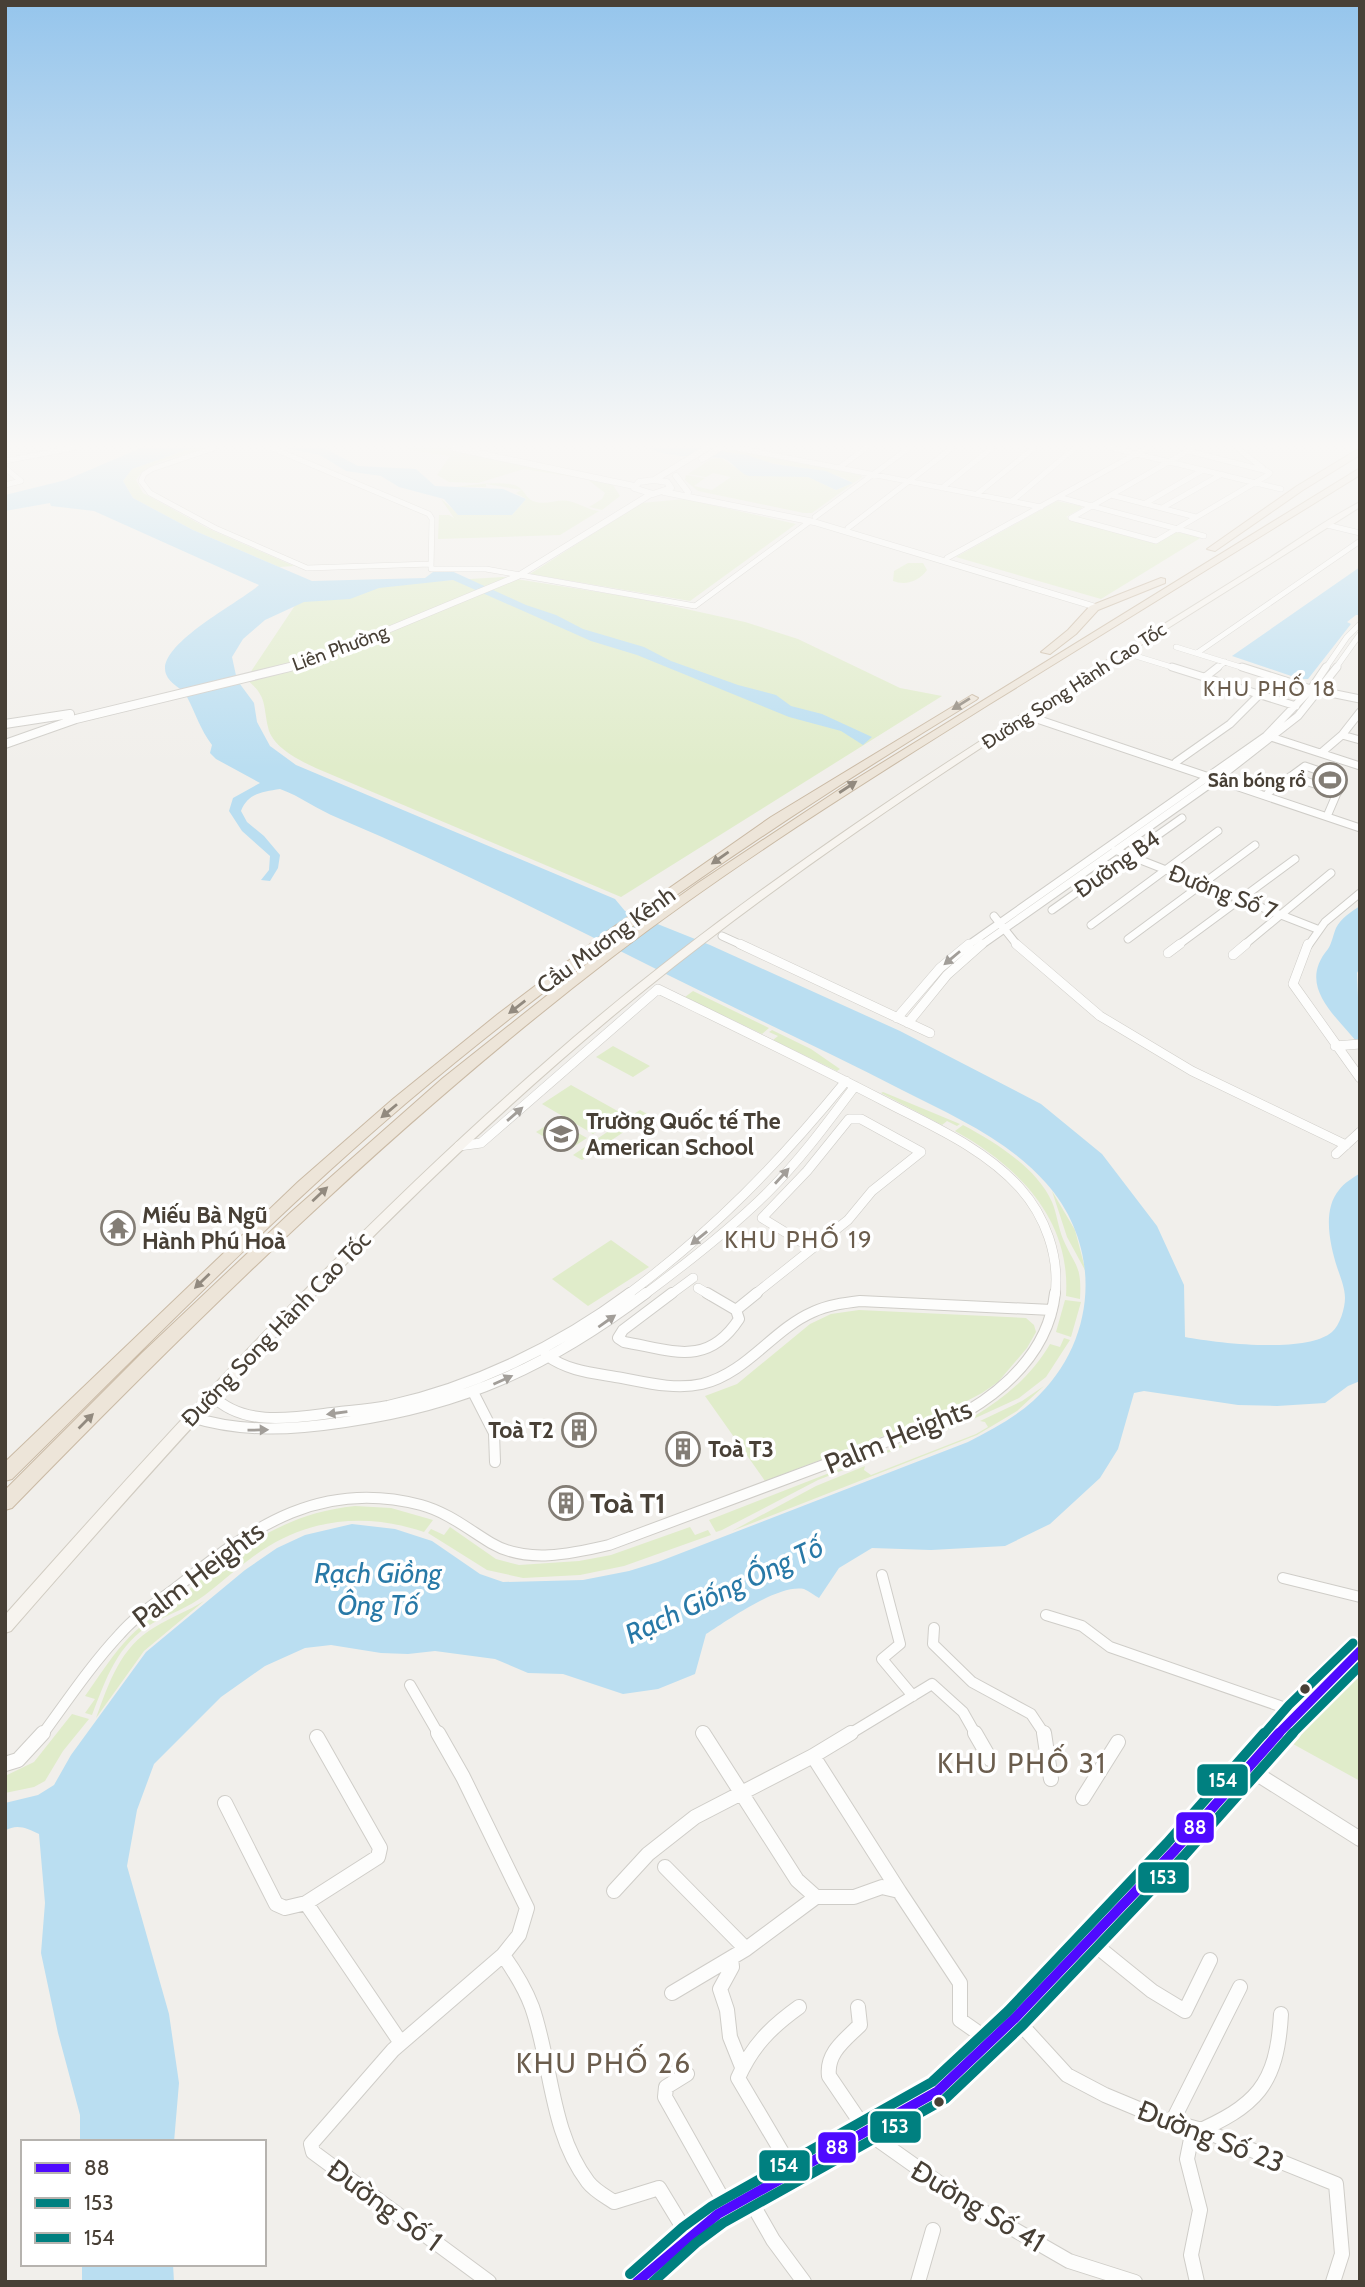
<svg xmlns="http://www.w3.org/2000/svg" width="1365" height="2287" viewBox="0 0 1365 2287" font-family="Cabin,sans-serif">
  <rect width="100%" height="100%" fill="#f1efeb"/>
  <path fill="#e0ecca" d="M192 448H208C186 455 148 459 136 480L143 493 207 528 294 566 279 567 193 530 133 498 123 481 132 469Z
    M405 448H442L515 463 521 468 517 464 608 482 613 485 620 496 602 510 589 507 602 499 605 493 587 479 524 469 478 483 449 482 437 475 450 456 429 453 428 448 427 453Z
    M731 450 861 475 862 477 812 513H804L698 491 685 480 686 475 705 478 694 486 712 490 731 477 713 473 706 477 688 474 711 459 721 458 747 475 808 477 836 490 853 483C830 469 803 469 777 464 759 461 741 454 722 452Z
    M486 484V487H456C468 485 511 479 520 488 526 493 527 500 536 502 546 505 558 499 568 501 579 503 588 510 599 511L560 535 438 539 439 515H449L454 518 441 499 460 515H512L526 499 516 493 521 490Z
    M685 499 796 524 690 601 530 574 641 503Z
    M1057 501 1081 506 1082 508 1066 517 1156 542 1175 532 1202 537 1101 599 956 557Z
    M908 563H923L927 570C919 581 906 586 893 581L894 571Z
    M503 577 636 598 745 622 798 639 900 688 942 696 621 897 318 769C301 761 272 748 268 727 263 704 267 696 246 679L306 589Z
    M693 991 769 1028 762 1034 685 997Z
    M772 1030 811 1049 840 1069 837 1071 773 1040 778 1036 769 1032Z
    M613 1046 650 1066 633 1077 596 1057Z
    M571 1085 623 1114 593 1134 542 1104Z
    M883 1092 960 1124 957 1126 947 1121 942 1125 881 1093Z
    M640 1110 649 1115 582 1160 573 1155Z
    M555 1120 587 1138 567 1151 536 1132Z
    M963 1125C995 1142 1037 1168 1052 1202 1057 1214 1058 1227 1063 1239 1075 1267 1082 1264 1080 1299L1066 1296C1071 1219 1018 1166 955 1131Z
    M1052 1191 1075 1230 1086 1272 1067 1237Z
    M611 1240 649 1267 588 1306 552 1279Z
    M1065 1300 1081 1302 1071 1337 1056 1332Z
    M859 1310 1026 1318 1034 1325 1036 1332 1027 1348 998 1382 982 1393 944 1413 765 1481 705 1396 737 1384 810 1324 831 1314Z
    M1064 1338 1070 1340 1046 1377 1019 1398 969 1421 818 1480 722 1530 716 1532 709 1520 973 1417C1005 1398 1031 1376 1050 1344L1060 1347Z
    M1044 1386 1017 1411 977 1435 732 1531 816 1486 865 1466 864 1470 871 1475 976 1434 988 1427 985 1422 980 1421 1022 1401Z
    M355 1506 391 1508 433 1520 424 1532C371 1514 317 1517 269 1546 246 1560 226 1579 205 1595 189 1607 170 1614 153 1623 117 1644 106 1679 92 1715L85 1713 95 1699 85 1696C98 1678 109 1660 123 1644 138 1626 159 1613 177 1599 235 1553 278 1514 355 1506Z
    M450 1527 496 1559 519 1565 579 1561 611 1555 690 1527 695 1535 708 1530 711 1535 624 1566 580 1575 523 1578 487 1570 428 1533 431 1529 444 1535Z
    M204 1601 144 1651 96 1718C109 1683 120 1647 155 1627 171 1617 188 1611 204 1601Z
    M1360 1670V1781L1293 1744Z
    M72 1714 89 1719 63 1751 45 1781 34 1787 5 1793V1776L34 1762Z"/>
  <path fill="#badef1" d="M141 448H192L132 469 123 481 133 498 193 530 312 581 425 578 433 572 445 568 526 605 556 615 583 629 644 647 671 661 738 685 776 695 791 706 822 714 872 737 863 745 841 731 789 717 637 655 591 641 453 580 379 588 350 599 304 602 265 620 243 639 232 657 237 680 254 703 257 722 270 746 296 765 615 899 625 911 710 945 900 1031 1041 1104 1102 1154 1157 1226 1184 1285 1185 1337C1217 1343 1306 1354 1332 1332 1340 1325 1345 1308 1345 1298 1345 1288 1340 1276 1337 1267 1330 1245 1322 1210 1339 1190 1344 1183 1353 1178 1360 1173V1381L1348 1386 1325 1403 1277 1406 1238 1405 1144 1391 1134 1393 1118 1449 1100 1478 1050 1524 1005 1546 931 1550 872 1548 839 1568 819 1598C815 1596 809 1591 804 1589 778 1584 728 1620 706 1634L695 1674 658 1689 623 1694 563 1674 528 1673 495 1659 435 1651 408 1654 381 1653 331 1645 305 1648 265 1666 221 1697 154 1764 137 1810 127 1866 169 2014 179 2083 174 2142H80V2115L58 2033 41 1953 45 1903 39 1834C28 1829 17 1823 5 1831V1803L38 1795 54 1785 71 1755 146 1652 245 1570 277 1548 305 1535 352 1524 395 1529 432 1541 480 1574 503 1582 583 1580 629 1571 658 1562 968 1442C991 1430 1014 1418 1033 1401 1097 1343 1104 1248 1046 1183 1007 1139 953 1116 902 1090 826 1051 748 1015 672 977 562 922 452 866 338 818 318 810 300 796 280 789 262 792 248 793 241 811L247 822 264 836 280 855 278 868 270 881 261 880 269 870 270 856 242 831 229 811 233 798 260 783 216 759 210 753 212 745C200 729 196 714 187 697 182 687 170 685 166 674 155 645 241 602 259 585L94 511 51 506 50 503 5 511V495L66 480Z
    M286 448H324L358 466 416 469 435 486 503 489 526 499 512 515H458L444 499 399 487 381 476 346 471 320 455Z
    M649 448H699L747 455 774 464 826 471 853 483 836 490 808 477 749 476C738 473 731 459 721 458 698 455 670 459 649 448Z
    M1360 567V615H1356L1347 622 1351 624 1308 679H1300L1232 656Z
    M1360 906V967L1357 973 1360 1046C1337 1016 1296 987 1328 949 1332 943 1333 935 1336 928 1341 918 1351 912 1360 906Z
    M82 2264H173L174 2282H82Z"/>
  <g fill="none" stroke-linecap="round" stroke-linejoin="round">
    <g stroke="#cfcdc8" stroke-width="6">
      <path id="minor-far4" d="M214 448 152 469 144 474 141 481 150 493 215 528 307 568 431 564
        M272 448 429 514 432 519 431 569H486L695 606 809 522
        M736 448 1041 507
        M1112 448 1281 489
        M1237 448 1263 468
        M1188 451 1267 471
        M5 461 73 448
        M5 468 21 481
        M839 468 866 448
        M5 485 21 481
        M942 488 992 448
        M977 494 1034 448
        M1111 495 1196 517
        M1058 497 1204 536
        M1012 501 1075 448
        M1144 504 1203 470
        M1162 508 1222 474
        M815 517 909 448
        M1071 518 1156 541 1268 475 1270 473 1267 471
        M1071 518 1193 448
        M1327 525 1360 533
        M848 528 952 448
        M947 558 1147 448
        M1176 647 1247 669
        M1126 653 1178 669
        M1197 653 1360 541
        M1216 669 1225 662
        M1325 669 1347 637 1360 624
        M1335 669 1360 634"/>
    </g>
    <g stroke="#cfcdc8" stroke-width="9">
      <path id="minor-far3" d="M1172 667 1296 706
        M1242 667 1311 689 1360 699
        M1204 678 1218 667
        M1028 716 1360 828
        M1342 735 1360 740
        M1271 737 1360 766
        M1321 753 1342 735 1360 712
        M1176 762 1230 724 1259 695
        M1291 776 1338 792
        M1268 793 1305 766 1343 779 1328 814
        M1115 850 1317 929
        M1052 910 1182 818
        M994 916 1018 946
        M1091 925 1218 831
        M722 936 744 946
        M1128 939 1255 845
        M967 946 1266 736 1311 689 1326 667
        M980 946 1220 777 1298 716 1337 667
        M1177 946 1295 859
        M1243 946 1331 873
        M1308 946 1325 922 1360 893"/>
    </g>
    <g stroke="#cfcdc8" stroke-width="10">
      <path id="minor-far2" d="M740 944 930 1033
        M1016 944 1100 1016 1192 1071 1346 1145
        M1308 944 1293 984 1360 1078
        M1168 953 1180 944
        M1233 955 1246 944
        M897 1018 940 968 969 944
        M908 1023 947 975 982 944
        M1335 1046 1360 1044
        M459 1146 481 1143 658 989C734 1026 811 1063 886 1102 932 1126 984 1148 1020 1188 1045 1216 1060 1256 1055 1295
        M1336 1154 1360 1132
        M698 1288 710 1295
        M627 1295C713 1231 778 1164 846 1081
        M644 1295C687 1263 731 1229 769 1191 801 1159 828 1122 855 1086
        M670 1295 693 1278
        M754 1295 848 1220 872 1191 921 1152 861 1119H849L807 1171 762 1218 811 1248"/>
    </g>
    <g stroke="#cfcdc8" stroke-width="12">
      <path id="minor-far1" d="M672 1293 623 1330 618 1338 624 1342C671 1350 707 1368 739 1319L736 1310 707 1293
        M736 1310 757 1293
        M546 1355C569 1372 595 1373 622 1378 648 1383 676 1390 702 1384 747 1373 772 1330 813 1312 828 1305 844 1303 860 1301L1052 1310
        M473 1392 494 1433 495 1462
        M212 1395C240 1425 287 1419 324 1414 345 1411 367 1410 388 1406 474 1387 559 1346 630 1293
        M191 1417C242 1433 292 1430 345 1422 465 1405 549 1366 646 1293
        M882 1575 900 1644 882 1659 913 1696
        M1283 1578 1360 1597
        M1046 1615 1082 1626 1110 1647 1297 1712
        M934 1628 933 1644 972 1682 1031 1714 1045 1735
        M410 1685 439 1735
        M42 1735C67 1701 91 1665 120 1634 137 1614 161 1600 181 1584 255 1525 322 1479 421 1505 447 1512 468 1529 491 1543 526 1564 571 1554 609 1545L966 1412C1011 1385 1049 1348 1055 1293
        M848 1735 932 1684 963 1712 976 1735"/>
    </g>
    <g stroke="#cfcdc8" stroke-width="16">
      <path id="minor" d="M438 1733 463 1777 527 1908 519 1935 503 1955 393 2050 311 2144 313 2152 489 2282
        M703 1733 797 1880 816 1897H854L882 1887 899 1891 960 1983V2020L990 2041
        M975 1733 990 1759
        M1044 1733 1051 1779
        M317 1737 380 1848 378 1857 306 1903 401 2043
        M813 1756 899 1891
        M5 1764 18 1760 43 1733
        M1246 1767 1360 1839
        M1083 1798 1118 1742
        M225 1803 276 1904 285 1908 306 1903
        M665 1867 746 1949
        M614 1891 648 1854 695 1817 813 1756 851 1733
        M1089 1940 1152 1991 1185 2011 1210 1960
        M503 1955C515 1972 525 1988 532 2007 552 2064 550 2132 588 2182 595 2191 605 2196 614 2202L659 2188 687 2234
        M731 1958 732 1967 720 1989 727 2010 730 2037 742 2067
        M672 1993 746 1949 816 1897
        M858 2007 860 2025C845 2040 826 2053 829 2076L867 2132 963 2200 1069 2261 1135 2282
        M1015 2018 1067 2075 1105 2095 1165 2120 1202 2130 1336 2184 1342 2254 1333 2282
        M687 2074 666 2087 665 2097 727 2207
        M1172 2122 1240 1987
        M793 2171 738 2078C752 2046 771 2027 799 2007
        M749 2198 773 2240 804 2282
        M918 2282 933 2230
        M1197 2282 1191 2255 1200 2210 1187 2159 1192 2134C1256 2106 1277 2086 1281 2014"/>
    </g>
    <g stroke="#cfcdc8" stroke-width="7">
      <path id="tertiary-far1" d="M454 448 634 486
        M702 459 720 448
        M676 476 688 492
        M654 480 667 482 671 488 653 494 634 488 639 482Z
        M654 480 707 448
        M664 492 814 522 1096 607
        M283 669 325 656 518 576 651 494"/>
    </g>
    <g stroke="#cfcdc8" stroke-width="10">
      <path id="tertiary" d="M5 724 70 714
        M5 744 76 719 290 667"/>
    </g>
    <g stroke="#d1ccc2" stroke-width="2">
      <path id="secondary" d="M1360 502V507C1118 661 870 808 647 988 411 1179 209 1404 11 1631L5 1633V1615C178 1420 353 1229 550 1058 721 908 913 782 1104 662 1159 627 1215 592 1270 558 1299 539 1329 518 1360 502Z
        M1360 1644V1662L1303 1717 1181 1856 1022 2025 945 2098 725 2222 697 2242 653 2282H626L629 2274 682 2227 711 2207 931 2084 1008 2011 1169 1844 1291 1707 1354 1646Z"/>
    </g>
    <g stroke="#cabaa5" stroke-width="2">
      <path id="motorway" d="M1360 448V455L1303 490 1215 551 1207 549 1297 486Z
        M1360 468V475C1236 552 1112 628 988 705 860 785 731 866 611 958 395 1124 201 1314 12 1508L5 1510V1490L142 1353 290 1213 443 1078 603 951 698 883 843 787Z
        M1161 578 1165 579V583L1098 610 1076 634 1050 654 1041 652 1068 630 1090 606Z
        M972 695 978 698 976 700C776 822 584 952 405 1104 267 1222 141 1352 12 1479L5 1481V1462L298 1182 393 1099 498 1014 605 933 771 817Z"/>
    </g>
    <use href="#minor-far4" stroke="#fdfdfc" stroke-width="5"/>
    <use href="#minor-far3" stroke="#fdfdfc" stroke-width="7"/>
    <use href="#minor-far2" stroke="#fdfdfc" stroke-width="9"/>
    <use href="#minor-far1" stroke="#fdfdfc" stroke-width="10"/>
    <use href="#minor" stroke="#fdfdfc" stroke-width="14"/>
    <use href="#tertiary-far1" stroke="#fdfdfc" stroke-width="6"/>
    <use href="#tertiary" stroke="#fdfdfc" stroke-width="8"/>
    <use href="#secondary" fill="#f7f4ef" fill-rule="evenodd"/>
    <use href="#motorway" fill="#ede5d9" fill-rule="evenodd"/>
    <g stroke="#fff" stroke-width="14">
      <path id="bus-1-far1" d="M1277 1735 1360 1651"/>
    </g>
    <g stroke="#fff" stroke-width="16">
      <path id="bus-1" d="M637 2282 718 2214 938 2091 1015 2018 1175 1850 1279 1733"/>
    </g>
    <g stroke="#fff" stroke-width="14">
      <path id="bus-2-far1" d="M1291 1735 1360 1666"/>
    </g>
    <g stroke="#fff" stroke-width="16">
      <path id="bus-2" d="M653 2282 696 2243 723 2223 945 2099 1023 2025 1183 1857 1293 1733"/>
    </g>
    <g stroke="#fff" stroke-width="14">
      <path id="bus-3-far1" d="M1263 1735 1289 1705 1353 1643"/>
    </g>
    <g stroke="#fff" stroke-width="16">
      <path id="bus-3" d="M630 2274 683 2227 712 2206 932 2082 1008 2011 1167 1843 1264 1733"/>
    </g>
    <use href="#bus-1-far1" stroke="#4f0aff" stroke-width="9"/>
    <use href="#bus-1" stroke="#4f0aff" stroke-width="10"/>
    <use href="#bus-2-far1" stroke="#008080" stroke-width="9"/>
    <use href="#bus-2" stroke="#008080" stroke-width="10"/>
    <use href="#bus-3-far1" stroke="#008080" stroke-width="9"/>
    <use href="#bus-3" stroke="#008080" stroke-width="10"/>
  </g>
  <defs><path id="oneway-solid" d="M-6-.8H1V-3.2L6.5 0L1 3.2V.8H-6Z" transform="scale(1.75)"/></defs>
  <g fill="#928a7f">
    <use href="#oneway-solid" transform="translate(961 704) rotate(148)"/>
    <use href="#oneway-solid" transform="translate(848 787) rotate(-33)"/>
    <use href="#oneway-solid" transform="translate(720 858) rotate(145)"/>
    <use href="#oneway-solid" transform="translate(517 1007) rotate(142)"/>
    <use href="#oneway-solid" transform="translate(389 1111) rotate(140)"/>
    <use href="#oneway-solid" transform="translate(320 1194) rotate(-43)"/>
    <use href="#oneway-solid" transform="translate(202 1281) rotate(136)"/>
    <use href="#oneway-solid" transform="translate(86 1421) rotate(-45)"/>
  </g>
  <g fill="#a29e99">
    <use href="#oneway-solid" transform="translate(952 958) rotate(140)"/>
    <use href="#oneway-solid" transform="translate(515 1114) rotate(-41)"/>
    <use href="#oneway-solid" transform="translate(782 1176) rotate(-48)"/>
    <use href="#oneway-solid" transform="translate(699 1238) rotate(141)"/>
    <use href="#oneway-solid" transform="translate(607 1321) rotate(-35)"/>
    <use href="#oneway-solid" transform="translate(503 1380) rotate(-24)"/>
    <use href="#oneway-solid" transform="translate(337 1413) rotate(172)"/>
    <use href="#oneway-solid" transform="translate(258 1430) rotate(-1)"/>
  </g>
  <linearGradient id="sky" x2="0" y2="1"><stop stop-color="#95c5ec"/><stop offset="0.58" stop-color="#f9f8f6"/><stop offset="1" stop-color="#f9f8f6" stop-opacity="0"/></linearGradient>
  <rect width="1365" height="768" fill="url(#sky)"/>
  <defs>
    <g id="stadium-ring" transform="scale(1.75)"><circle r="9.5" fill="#fff" stroke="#837d75" stroke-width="1.5"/><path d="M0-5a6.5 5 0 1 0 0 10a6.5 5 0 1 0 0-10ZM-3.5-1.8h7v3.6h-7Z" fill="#837d75"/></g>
    <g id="school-ring" transform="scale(1.75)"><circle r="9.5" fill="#fff" stroke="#837d75" stroke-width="1.5"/><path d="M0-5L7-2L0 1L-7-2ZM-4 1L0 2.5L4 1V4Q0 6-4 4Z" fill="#837d75"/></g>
    <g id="temple-ring" transform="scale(1.75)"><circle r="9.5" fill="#fff" stroke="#837d75" stroke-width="1.5"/><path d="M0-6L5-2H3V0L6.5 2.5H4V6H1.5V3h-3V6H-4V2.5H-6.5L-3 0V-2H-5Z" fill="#837d75"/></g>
    <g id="building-ring" transform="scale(1.75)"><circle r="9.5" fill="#fff" stroke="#837d75" stroke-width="1.5"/><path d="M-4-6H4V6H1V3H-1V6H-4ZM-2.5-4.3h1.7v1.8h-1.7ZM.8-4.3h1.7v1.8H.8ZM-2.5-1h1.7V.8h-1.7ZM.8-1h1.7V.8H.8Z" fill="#837d75"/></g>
  </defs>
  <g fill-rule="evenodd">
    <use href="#stadium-ring" x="1330" y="780"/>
    <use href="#school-ring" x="561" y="1134"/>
    <use href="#temple-ring" x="118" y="1228"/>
    <use href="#building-ring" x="579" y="1430"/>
    <use href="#building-ring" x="683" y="1449"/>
    <use href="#building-ring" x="566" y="1503"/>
  </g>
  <g fill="#484036" stroke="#fff" stroke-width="2.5">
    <circle cx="1305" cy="1689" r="6"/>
    <circle cx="939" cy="2102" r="6"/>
  </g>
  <g text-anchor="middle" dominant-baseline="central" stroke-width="7" stroke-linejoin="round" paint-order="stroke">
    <g font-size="19" fill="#484036" stroke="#fff">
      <text transform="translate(340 648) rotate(-20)">Liên Phường</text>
      <text transform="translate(1074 686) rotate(-33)">Đường Song Hành Cao Tốc</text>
    </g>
    <g font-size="19" font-weight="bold" fill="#484036" stroke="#fff" text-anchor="end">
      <text x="1306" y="780">Sân bóng rổ</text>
    </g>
    <g font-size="21" letter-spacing="2" fill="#6b5d4d" stroke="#fff">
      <text x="1270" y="688">KHU PHỐ 18</text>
    </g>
    <g font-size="23" fill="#484036" stroke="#fff">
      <text transform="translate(1117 864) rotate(-35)">Đường B4</text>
      <text transform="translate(1223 892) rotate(21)">Đường Số 7</text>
      <text transform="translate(606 940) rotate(-36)">Cầu Mương Kênh</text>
      <text transform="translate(276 1329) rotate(-46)">Đường Song Hành Cao Tốc</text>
    </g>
    <g font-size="23" font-weight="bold" fill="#484036" stroke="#fff" text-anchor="start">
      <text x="586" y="1121">Trường Quốc tế The<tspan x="586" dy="26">American School</tspan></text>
      <text x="142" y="1215">Miếu Bà Ngũ<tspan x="142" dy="26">Hành Phú Hoà</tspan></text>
      <text x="554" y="1430" text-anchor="end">Toà T2</text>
      <text x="708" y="1449">Toà T3</text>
    </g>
    <g font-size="24" letter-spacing="2" fill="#6b5d4d" stroke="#fff">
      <text x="799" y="1239">KHU PHỐ 19</text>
    </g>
    <g font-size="28" fill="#484036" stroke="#fff">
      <text transform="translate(898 1436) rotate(-22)">Palm Heights</text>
      <text transform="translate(198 1574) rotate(-37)">Palm Heights</text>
      <text transform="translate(1211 2136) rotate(21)">Đường Số 23</text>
      <text transform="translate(385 2205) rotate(36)">Đường Số 1</text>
      <text transform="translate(978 2206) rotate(31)">Đường Số 41</text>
    </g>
    <g font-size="28" font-weight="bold" fill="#484036" stroke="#fff" text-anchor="start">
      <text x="590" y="1503">Toà T1</text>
    </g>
    <g font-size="28" font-style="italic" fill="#2879a7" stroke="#fff">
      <text x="378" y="1573">Rạch Giồng<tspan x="378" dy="32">Ông Tố</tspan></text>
      <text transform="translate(724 1590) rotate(-25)">Rạch Giống Ống Tố</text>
    </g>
    <g font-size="28" letter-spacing="2" fill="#6b5d4d" stroke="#fff">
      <text x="1022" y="1763">KHU PHỐ 31</text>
      <text x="604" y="2063">KHU PHỐ 26</text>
    </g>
  </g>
  <g stroke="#fff" stroke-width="2.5">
    <rect x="1196" y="1763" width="53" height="34" rx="7" fill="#008080"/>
    <rect x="1175" y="1811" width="40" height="33" rx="7" fill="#4f0aff"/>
    <rect x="1137" y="1861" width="53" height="33" rx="7" fill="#008080"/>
    <rect x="869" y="2110" width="53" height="34" rx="7" fill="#008080"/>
    <rect x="817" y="2131" width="40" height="33" rx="7" fill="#4f0aff"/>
    <rect x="758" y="2149" width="53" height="33" rx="7" fill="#008080"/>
  </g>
  <g font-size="19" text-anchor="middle" font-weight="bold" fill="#fff">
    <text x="1223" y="1787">154</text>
    <text x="1195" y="1834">88</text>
    <text x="1163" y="1884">153</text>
    <text x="895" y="2133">153</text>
    <text x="837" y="2154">88</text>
    <text x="784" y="2172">154</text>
  </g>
  <rect width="1365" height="2287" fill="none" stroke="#484036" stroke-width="14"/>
  <rect x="21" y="2140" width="245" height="126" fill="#ffffff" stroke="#b6b3af" stroke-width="2"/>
  <rect x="35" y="2163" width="35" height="10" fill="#4f0aff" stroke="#b6b3af" stroke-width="2"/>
  <text x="84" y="2175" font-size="21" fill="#484036">88</text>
  <rect x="35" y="2198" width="35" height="10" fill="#008080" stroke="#b6b3af" stroke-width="2"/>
  <text x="84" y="2210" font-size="21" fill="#484036">153</text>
  <rect x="35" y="2233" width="35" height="10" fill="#008080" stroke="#b6b3af" stroke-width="2"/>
  <text x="84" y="2245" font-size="21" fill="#484036">154</text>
</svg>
